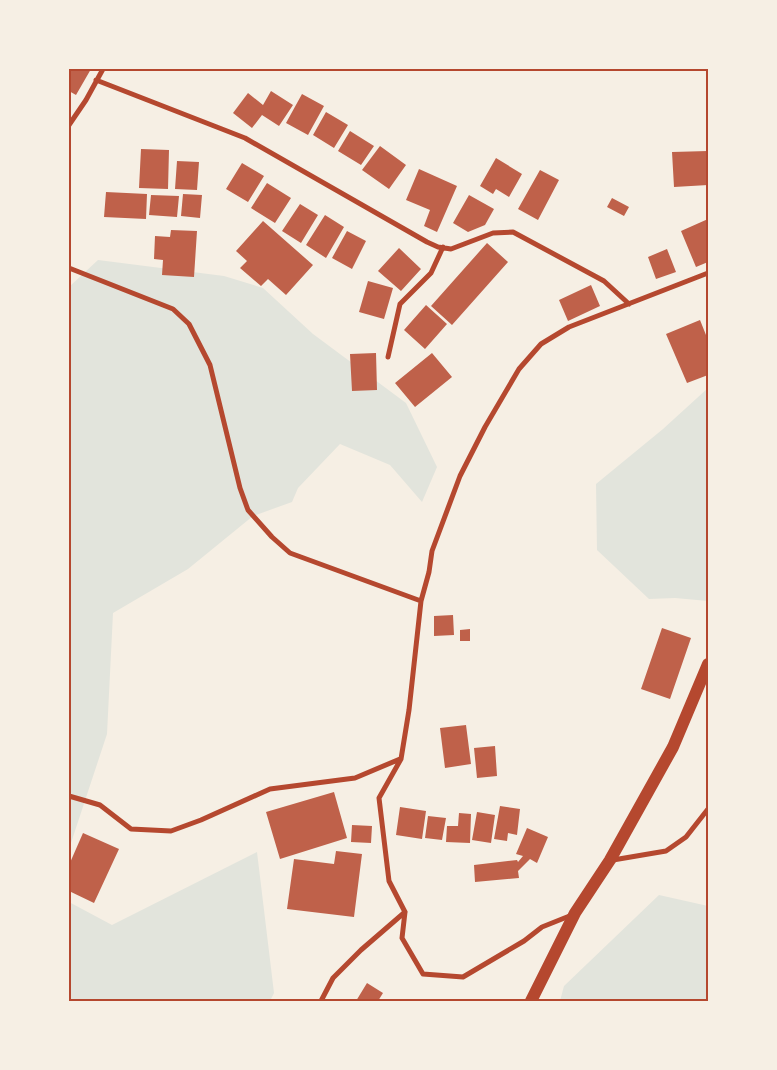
<svg xmlns="http://www.w3.org/2000/svg" width="777" height="1070" viewBox="0 0 777 1070" font-family="Commissioner,sans-serif">
  <rect width="100%" height="100%" fill="#f6efe4"/>
  <path fill="#e2e4dc" d="M98 260 224 276 263 288 313 334 406 403 437 467 422 502 390 465 340 444 298 488 292 502 253 516 188 569 113 613 107 734 69 849V287Z
    M708 388V601L675 598 649 599 597 550 596 484 663 429Z
    M257 852 274 993 270 1001H69V902L112 925Z
    M659 895 708 906V1001H560L564 986Z"/>
  <path fill="#bf614a" d="M69 69H91L76 95 69 91Z
    M271 91 293 105 279 126 262 115 252 128 233 113 248 93 263 105Z
    M302 94 324 106 308 135 286 123Z
    M326 112 348 125 334 148 313 135Z
    M350 131 374 146 361 165 338 151Z
    M380 146 406 165 389 189 362 170Z
    M141 149 169 150 168 189 139 188Z
    M708 151V185L674 187 672 152Z
    M496 158 522 174 509 197 496 189 493 194 480 186Z
    M177 161 199 162 197 190 175 189Z
    M242 163 264 176 248 202 226 189Z
    M419 169 457 186 437 232 424 226 430 210 406 200Z
    M540 170 559 180 538 220 518 209Z
    M267 183 291 198 275 223 251 208Z
    M106 192 147 194 146 219 104 217Z
    M183 194 202 195 200 218 181 216Z
    M151 195 179 196 177 217 149 215Z
    M469 195 494 209 485 225 468 232 453 223Z
    M612 198 629 207 624 216 607 207Z
    M300 204 318 215 301 243 282 231Z
    M325 215 344 227 326 258 306 245Z
    M708 219V262L696 267 681 231Z
    M263 221 313 265 286 295 268 279 261 286 240 268 247 261 236 251Z
    M171 230 197 231 194 277 162 275 163 260 154 259 155 236 170 237Z
    M347 231 366 241 352 269 332 258Z
    M487 243 508 262 452 325 431 306Z
    M399 248 421 269 401 291 378 271Z
    M667 249 676 272 656 279 648 257Z
    M368 281 393 288 384 319 359 312Z
    M591 285 600 306 568 321 559 300Z
    M426 305 447 324 425 349 404 330Z
    M700 320 708 340V375L687 383 666 334Z
    M376 353 377 390 352 391 350 354Z
    M432 353 452 377 415 407 395 383Z
    M453 615 454 635 434 636V616Z
    M662 628 691 638 670 699 641 689Z
    M470 629V641H460V630Z
    M466 725 471 764 445 768 440 728Z
    M495 746 497 776 477 778 474 748Z
    M334 792 347 838 280 859 266 812Z
    M500 806 520 809 517 835 508 833 507 841 494 839Z
    M400 807 426 811 422 839 396 835Z
    M477 812 495 815 491 843 472 840Z
    M459 813 471 814 470 843 446 842 447 826H458Z
    M428 816 446 818 442 840 425 838Z
    M352 825 372 826 371 843 351 842Z
    M527 828 548 837 537 863 530 859 518 871 519 878 475 882 474 865 517 860 518 862 523 856 516 854Z
    M83 833 119 849 94 903 69 891V865Z
    M336 851 362 854 354 917 287 909 294 859 334 864Z
    M367 983 383 993 378 1001H356Z"/>
  <g fill="none" stroke-linecap="round" stroke-linejoin="round">
    <path stroke="#b5482f" stroke-width="5" d="M96 80 245 138 427 242 438 247 451 249 493 233 513 232 604 281 629 304
      M69 125 86 100 103 69
      M69 268 173 309 189 324 210 365 240 488 248 510 272 537 290 553 421 601
      M388 357 400 304 431 273 443 247
      M69 796 100 805 131 829 171 831 201 820 270 789 355 778 400 759
      M613 860 666 851 686 837 708 809
      M572 915 542 927 524 941 463 977 423 974 402 938 405 912 389 881 379 798 401 759 409 710 421 601 429 572 432 551 460 476 485 427 519 369 541 344 569 327 708 273
      M321 1001 333 978 361 950 405 912"/>
    <path stroke="#b5482f" stroke-width="12" d="M531 1001 575 913 610 860 673 747 708 664"/>
  </g>
  <rect width="777" height="1070" fill="none" stroke="#f6efe4" stroke-width="140"/>
  <rect x="70" y="70" width="637" height="930" fill="none" stroke="#b5482f" stroke-width="2"/>
</svg>
